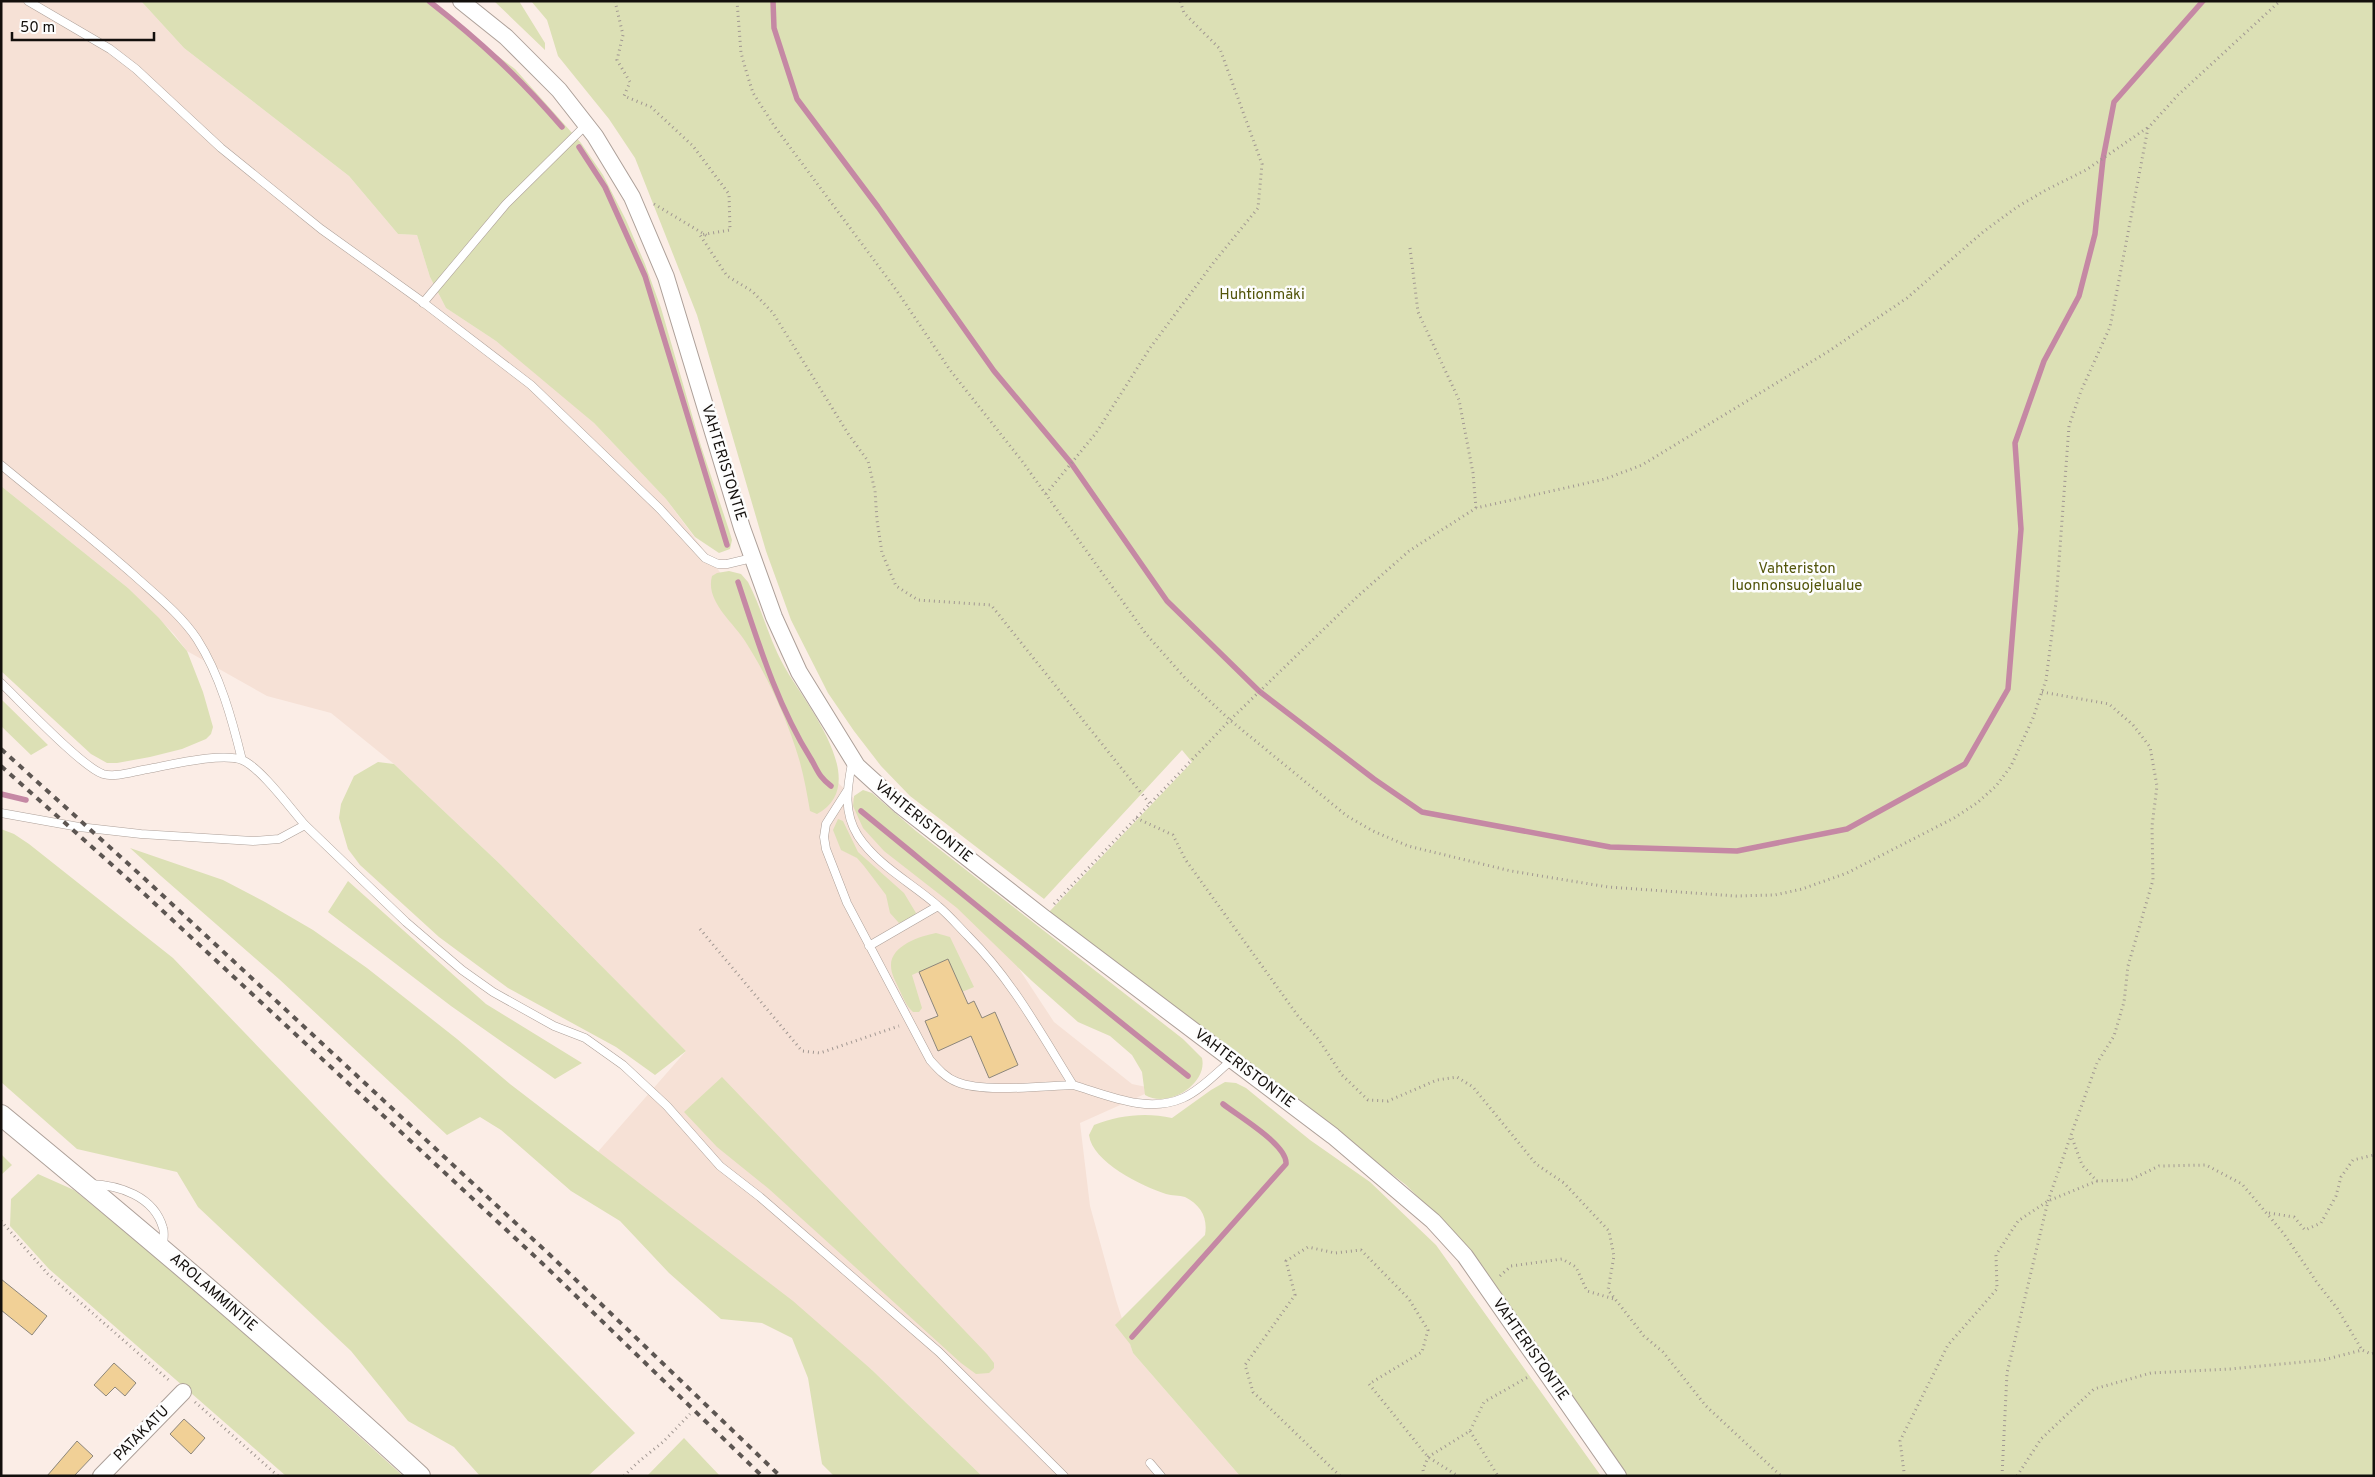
<svg xmlns="http://www.w3.org/2000/svg" width="2375" height="1477" viewBox="0 0 2375 1477" font-family="Overpass,sans-serif">
  <rect width="100%" height="100%" fill="#fbede6"/>
  <path fill="#f6e1d6" d="M1 1H141L184 48 349 176 398 234 417 235 430 277 446 308 496 341 545 380 594 423 666 499 750 613 810 755 1006 949 1054 1022 1132 1084 1156 1089 1080 1123 1090 1206 1116 1300 1133 1353 1240 1476H982L872 1370 596 1154 686 1051 501 865 394 764 331 713 267 696 187 651 174 634 128 588 1 486Z"/>
  <path fill="#dce0b5" d="M141 1H425L515 69 581 143 603 175 626 220 645 264 661 308 701 446 729 530 732 540 730 549 719 553 695 537 666 499 594 423 496 341 446 308 430 277 417 235 398 234 349 176 184 48Z
    M494 1H519L545 43V50Z
    M531 1H2374V1476H1626L1460 1239 1406 1185 1049 912 1192 762 1182 750 1044 899 910 796 881 766 854 731 828 693 791 620 766 551 697 315 635 158 609 119 558 56 547 20Z
    M1 486 128 588 159 618 187 651 203 692 213 727 211 734 206 739 182 749 150 757 117 763H107L91 754 1 671Z
    M729 571 741 574 748 582C762 609 769 639 784 666 803 701 874 783 817 814L810 811C807 794 804 776 799 759 787 719 768 677 745 641 733 622 705 601 712 576L717 573Z
    M1 699 48 745 31 755 1 726Z
    M378 762 394 764 501 865 686 1051 655 1075 616 1047 508 988 439 937 360 865 348 849 343 832 339 818 341 804 354 776Z
    M863 790 872 793 916 831 1183 1039 1202 1058C1208 1084 1168 1109 1145 1095L1142 1072 1132 1055 1110 1036 1078 1022 1069 1014 1032 981 957 908 884 851 863 828 853 806 854 796Z
    M838 819 843 821 858 852 904 893 916 913 914 917 899 923 890 913 886 895 864 866 857 858 841 850 833 830Z
    M1 829 14 834 29 844 173 958 383 1177 635 1433 588 1476H480L454 1447 408 1421 351 1351 198 1207 177 1172 77 1149 1 1082Z
    M130 848 223 880 265 902 313 930 367 968 457 1039 510 1084 793 1301 872 1370 982 1476H834L822 1464 808 1378 792 1338 762 1323 721 1319 669 1273 620 1221 571 1191 501 1130 480 1117 447 1135 279 979 161 876Z
    M348 881 486 1004 582 1063 555 1079 451 1006 328 912Z
    M936 933 950 937 974 987 962 992 948 959 912 975 922 1008 919 1012H913C906 1006 903 997 899 989 896 982 891 974 891 966 890 946 920 936 936 933Z
    M722 1077 987 1354 994 1363V1368L989 1373 976 1374 961 1363 769 1189 717 1147 684 1112Z
    M1225 1082 1236 1083 1246 1088 1310 1140 1370 1182 1436 1245 1601 1476H1240L1133 1353 1130 1344 1115 1325 1205 1235C1208 1218 1201 1205 1185 1197 1179 1195 1172 1196 1166 1194 1142 1186 1092 1162 1089 1135L1094 1125C1119 1115 1146 1112 1172 1118L1211 1090Z
    M1 1154 12 1165 1 1175Z
    M38 1174 74 1190 155 1256 253 1340 403 1476H286L49 1269 10 1226 11 1199Z
    M684 1438 720 1476H647Z"/>
  <g fill="none" stroke-linecap="round" stroke-linejoin="round">
    <path stroke="#c588a4" stroke-width="5.5" d="M429 1C480 41 520 78 562 127
      M773 1 774 28 797 99 878 207 994 371 1071 463 1167 601 1259 691 1374 779 1422 812 1610 847 1737 851 1847 829 1965 764 2008 689 2021 529 2015 443 2044 361 2079 296 2095 234 2103 159 2114 102 2203 1
      M579 147 605 187 645 276 727 545
      M738 582C758 642 777 705 811 759 818 771 819 777 831 786
      M1 794 26 800
      M861 811C970 900 1078 989 1188 1076
      M1132 1337 1286 1164C1288 1145 1238 1116 1223 1104"/>
  </g>
  <path fill="#f1d096" stroke="#8c867b" d="M948 959 968 1004 974 1001 982 1018 995 1012 1018 1065 989 1078 971 1036 938 1051 925 1021 938 1016 919 972Z
    M1 1279 47 1316 32 1335 1 1310Z
    M114 1363 136 1383 125 1396 115 1387 106 1396 94 1385Z
    M184 1419 205 1438 191 1454 170 1434Z
    M77 1441 93 1456 74 1476H47Z"/>
  <g fill="none" stroke-linecap="round" stroke-linejoin="round">
    <g stroke="#ada099" stroke-width="9">
      <path id="service" d="M28 1 110 49 136 69 221 148 321 229 420 300 531 385 660 509 705 558 718 564H727L752 558
        M423 303 506 204 587 124
        M1 465C46 502 92 538 136 577 157 596 181 615 197 639 220 675 232 719 242 760
        M1 683C21 702 82 767 103 774 116 778 134 771 148 769 170 765 222 752 242 760 260 767 291 809 305 825
        M852 763C847 789 843 812 858 836 878 866 912 883 938 906 949 915 958 926 968 936 1012 980 1040 1032 1073 1085 1107 1095 1147 1114 1183 1098 1201 1090 1217 1072 1232 1060
        M847 791 826 824 824 837 826 849 847 903 930 1060C938 1069 946 1078 957 1082 984 1093 1042 1086 1073 1085
        M1 813 79 827 141 834 253 841 279 839 305 825 406 922 462 970 493 992 554 1026 585 1038 623 1065 667 1106 720 1166 760 1197 939 1352 1064 1476
        M869 946 938 906
        M90 1184C119 1185 154 1196 163 1228 165 1233 163 1241 163 1247
        M1150 1463 1161 1476"/>
    </g>
    <g stroke="#ada099" stroke-width="18">
      <path id="minor" d="M461 1 506 37 559 90 595 136 632 197 666 277 742 528 774 617 799 672 857 766 901 806 1043 917 1333 1136 1433 1221 1465 1256 1618 1476
        M101 1476 183 1392"/>
    </g>
    <g stroke="#ada099" stroke-width="22">
      <path id="tertiary" d="M1 1115C143 1232 284 1351 420 1476"/>
    </g>
    <path stroke="#a19792" stroke-width="3" stroke-dasharray="1 4" stroke-linecap="butt" d="M615 1 623 35 617 60 630 82 624 96 651 107 693 146 729 194 730 230 700 235 727 276 752 291 773 313 849 435 868 461 875 491 877 520 882 553 896 586 918 600 991 605 1150 804
      M737 1 741 53 747 74 753 93 775 127 897 291 950 370 1022 461 1146 634 1185 678 1230 720 1347 816 1373 831 1408 846 1511 871 1608 887 1736 896 1775 895 1802 889 1847 873 1954 818 1977 803 1996 786 2011 766 2033 718 2046 680 2056 602 2069 426 2081 391 2110 327 2148 128 2178 95 2280 1
      M654 204 709 237
      M1410 248 1418 312 1459 400 1473 473 1476 508
      M1046 494 1096 433 1150 348 1214 262 1258 208 1262 164 1220 49 1184 13 1180 1
      M2042 692 2109 704 2133 725 2150 747 2157 786 2152 826 2153 880 2128 966 2124 1002 2114 1036 2097 1063 2071 1135 2082 1165 2097 1181 2130 1180 2159 1166 2206 1165 2242 1184 2284 1234 2318 1284 2337 1308 2362 1350
      M1136 818 1173 835 1185 859 1298 1016 1319 1040 1342 1075 1368 1100 1388 1101 1437 1080 1457 1077 1473 1087 1536 1164 1564 1183 1609 1231 1614 1256 1608 1290 1644 1336 1663 1352 1706 1406 1781 1476
      M1054 904 1230 720 1358 596 1409 551 1476 508 1605 479 1642 465 1829 351 1907 298 1983 232 2017 207 2046 190 2086 170 2147 128
      M700 929 802 1051 820 1053 899 1026
      M2269 1213 2294 1217 2305 1230 2321 1223 2336 1196 2341 1177 2353 1160 2374 1155
      M1 1221 48 1274 171 1382
      M1500 1276 1511 1266 1562 1259 1576 1267 1587 1291 1614 1299
      M195 1402 278 1476
      M1470 1431 1498 1476
      M624 1476 637 1463 663 1442 690 1414
      M1340 1476 1253 1392 1245 1365 1295 1295 1286 1261 1308 1247 1335 1253 1361 1250 1409 1299 1428 1330 1422 1352 1369 1384 1428 1457 1458 1476
      M1424 1476 1423 1470 1428 1457 1470 1431 1484 1402 1528 1377
      M1903 1476 1904 1472 1900 1441 1948 1345 1997 1289 1996 1255 2018 1221 2048 1201 2097 1181
      M2002 1476 2007 1373 2048 1201 2071 1135
      M2017 1476 2041 1439 2094 1389 2151 1373 2230 1369 2323 1360 2362 1350 2371 1354 2374 1353"/>
    <use href="#service" stroke="#fff" stroke-width="8"/>
    <use href="#minor" stroke="#fff" stroke-width="16"/>
    <use href="#tertiary" stroke="#fff" stroke-width="20"/>
    <path stroke="#5d5652" stroke-width="4" stroke-dasharray="6 6" stroke-linecap="butt" d="M1 749 145 879 550 1255 780 1476
      M1 766 138 888 542 1263 762 1476"/>
  </g>
  <g text-anchor="middle" dominant-baseline="central" stroke-width="5" stroke-linejoin="round" paint-order="stroke">
    <g font-size="15" fill="#53550b" stroke="#fdfdfd">
      <text x="1262" y="295">Huhtionmäki</text>
      <text x="1797" y="569">Vahteriston<tspan x="1797" dy="17">luonnonsuojelualue</tspan></text>
    </g>
    <g font-size="15" fill="#130f0c" stroke="#fdfdfd">
      <text transform="translate(723 463) rotate(73)">VAHTERISTONTIE</text>
      <text transform="translate(923 822) rotate(39)">VAHTERISTONTIE</text>
      <text transform="translate(1244 1069) rotate(37)">VAHTERISTONTIE</text>
      <text transform="translate(213 1293) rotate(41)">AROLAMMINTIE</text>
      <text transform="translate(1530 1350) rotate(55)">VAHTERISTONTIE</text>
      <text transform="translate(142 1434) rotate(-45)">PATAKATU</text>
    </g>
  </g>
  <rect width="2375" height="1477" fill="none" stroke="#130f0c" stroke-width="5"/>
  <path d="M12 32v8h142v-8" fill="none" stroke="#130f0c" stroke-width="2.5"/>
  <text x="20" y="32" font-size="15" fill="#130f0c" stroke="#fdfdfd" stroke-width="4" paint-order="stroke">50 m</text>
</svg>
